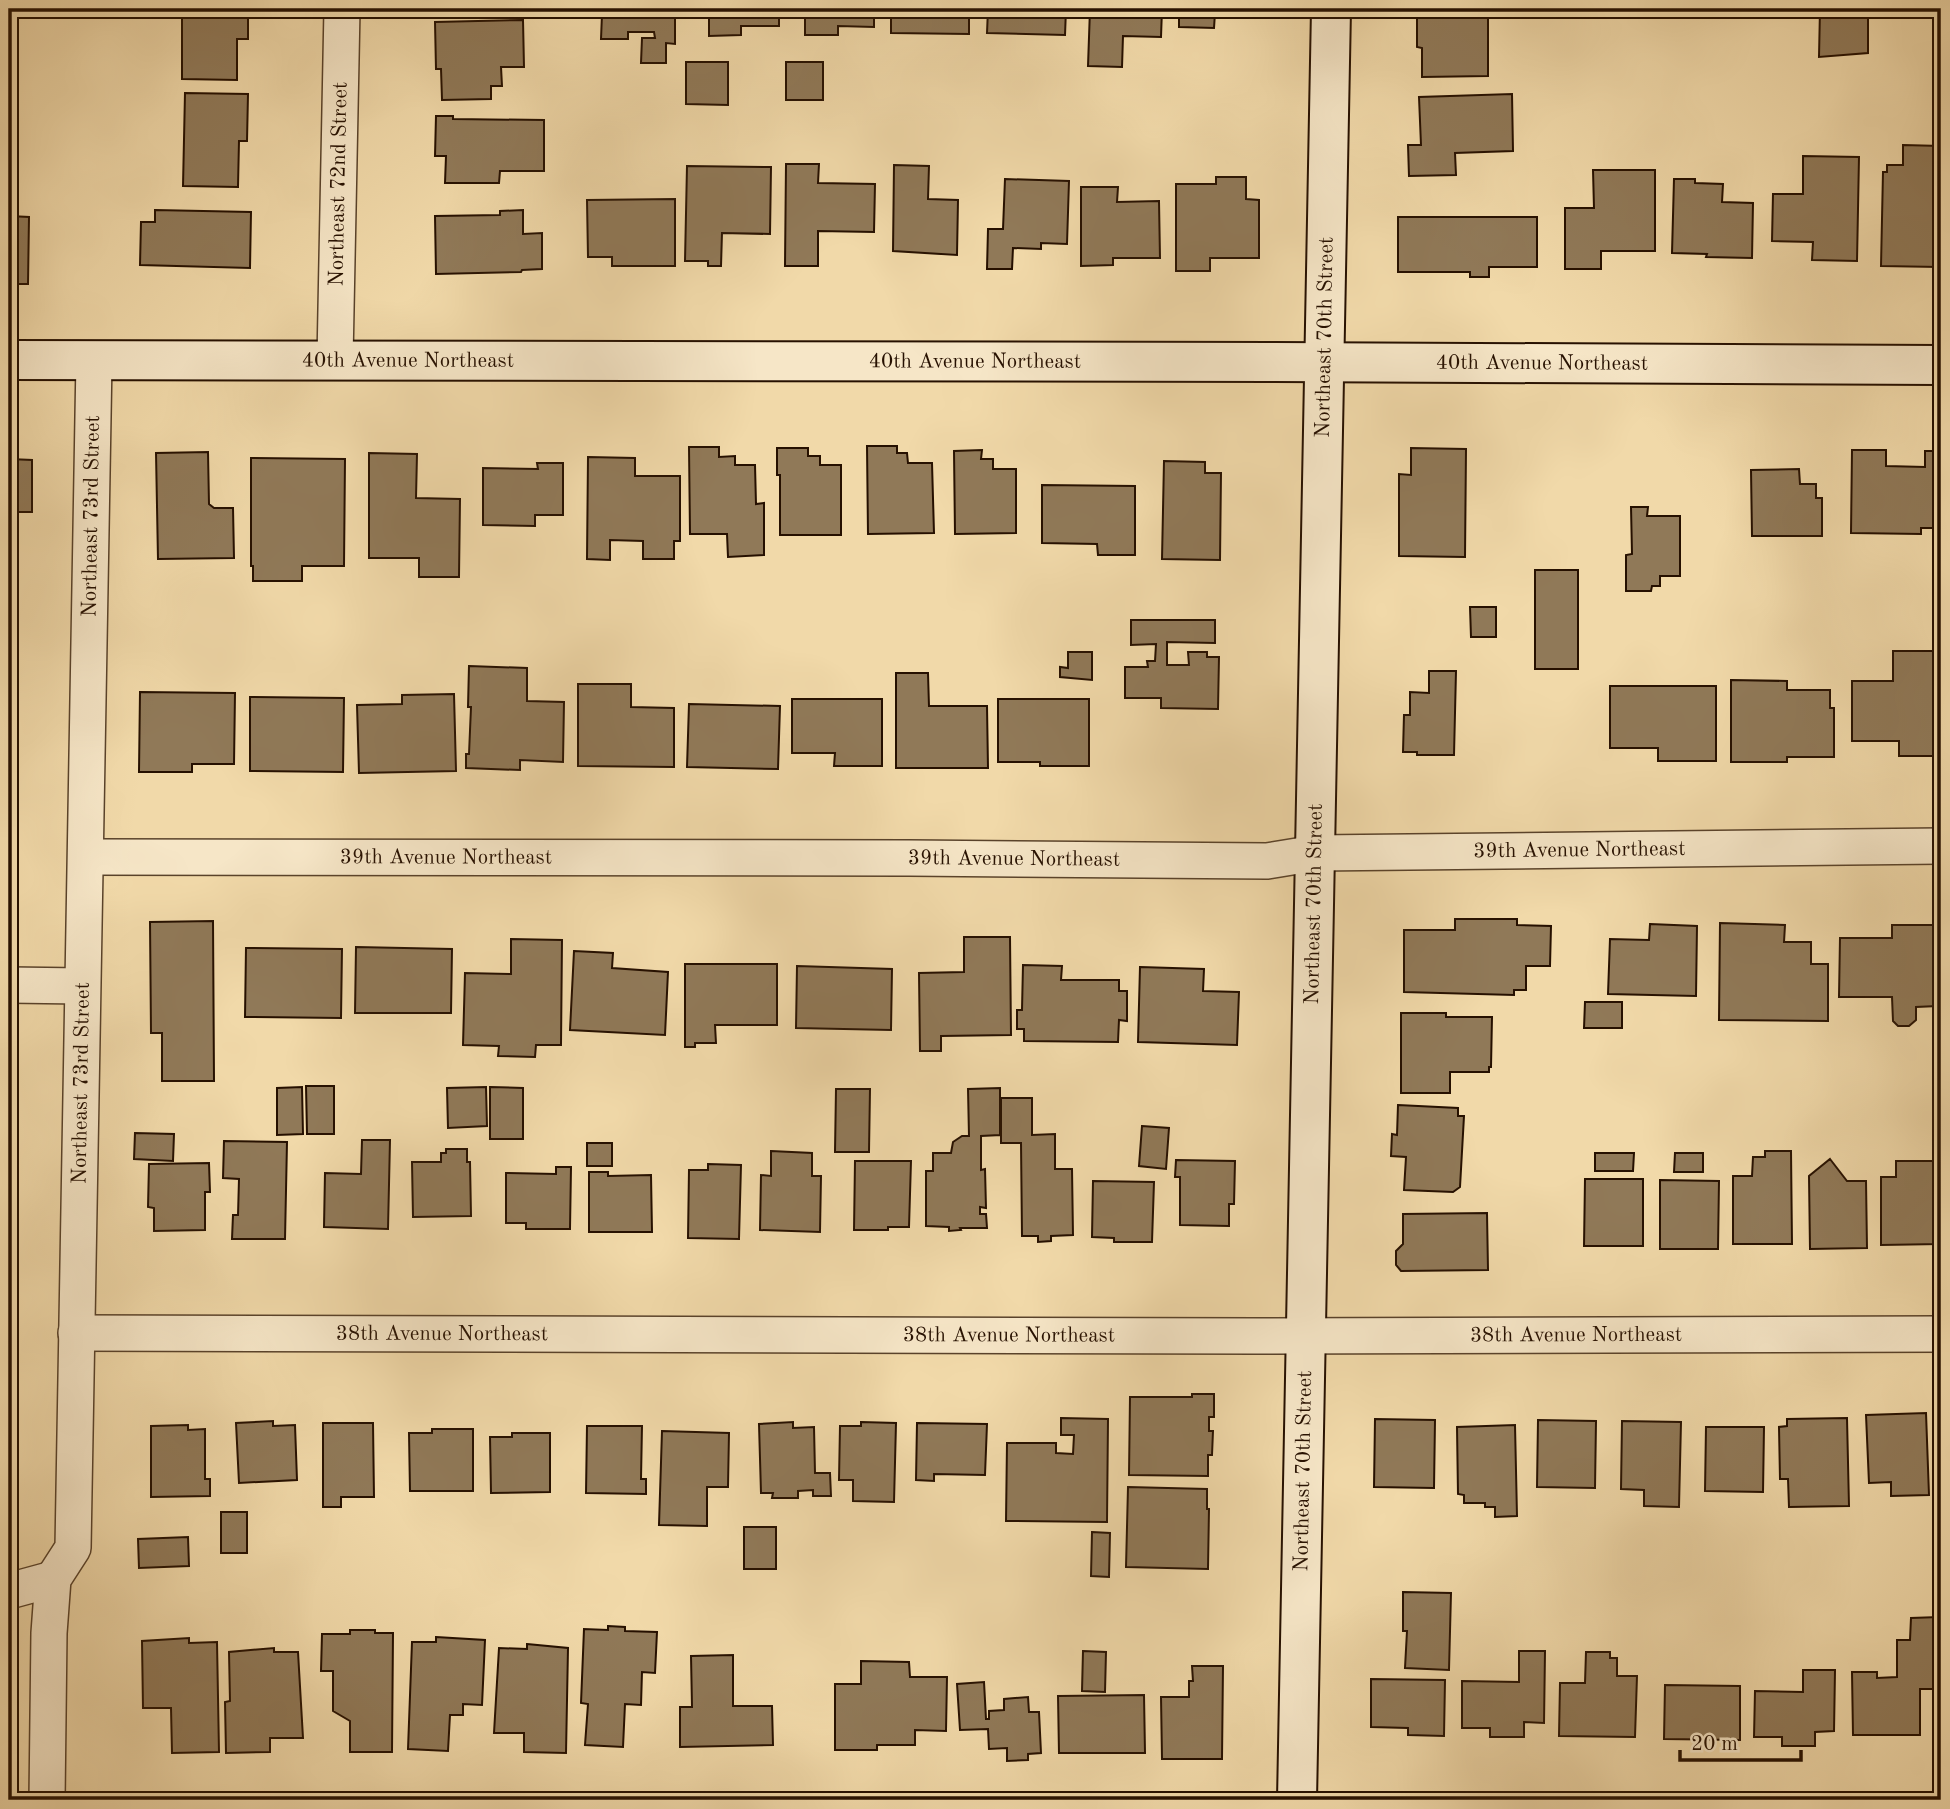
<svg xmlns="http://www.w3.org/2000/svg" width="1950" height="1809" viewBox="0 0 1950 1809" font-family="'Old Standard TT',serif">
  <rect width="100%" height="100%" fill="#f1d9a9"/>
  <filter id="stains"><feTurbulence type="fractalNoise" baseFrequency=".00286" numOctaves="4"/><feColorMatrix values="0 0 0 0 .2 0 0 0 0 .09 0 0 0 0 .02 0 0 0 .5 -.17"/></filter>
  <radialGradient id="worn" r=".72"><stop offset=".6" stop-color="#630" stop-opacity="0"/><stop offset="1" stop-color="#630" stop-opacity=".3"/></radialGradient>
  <path fill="#907958" stroke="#261000" stroke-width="2" d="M182 9H248V39H237V80L182 79Z
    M596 9H675V44L666 43V63H641L642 38H655L654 32H628V39H601L602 14H596Z
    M709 9H779V26H741V35L709 36Z
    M805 9H874V27L838 26V35H805Z
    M891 9H969V34L891 33Z
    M988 9H1066L1065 35 987 33Z
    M1090 9H1162L1161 37 1123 36 1122 67 1088 66Z
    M1182 9H1259V15L1215 13 1214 28 1179 27V11H1182Z
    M1417 9H1507H1488V76L1422 77V48L1417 47Z
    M1820 9H1868V53L1819 57Z
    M523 20 524 67H501L502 86H491V99L442 100 441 69H436L435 22Z
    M686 62H728V105L686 104Z
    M786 62H823V100H786Z
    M185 93 248 94 247 141H239L238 187 183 186Z
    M1512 94 1513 151 1455 153 1456 175 1409 176 1408 145H1421L1419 97Z
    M436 116H453V119L544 120V171H500L499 183H445L446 156H435Z
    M1903 145 1941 146V260H1939V267L1881 266 1883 172H1887V165H1903Z
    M1803 156 1859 157 1857 261 1812 260 1813 242 1772 241 1773 194H1803Z
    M786 164H819L818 183 875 184 874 232 818 231V266H785Z
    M894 165 929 166 928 199 958 200 957 255 893 251Z
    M687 166 771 167 770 234 722 233 721 266H708V261H685Z
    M1593 170H1655V251H1601V269H1565V208H1594Z
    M1216 177H1246V199L1259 200V258H1210V271H1176V184H1216Z
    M1005 179 1069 181 1067 244 1041 243V249L1013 248 1012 269H987L988 229H1003Z
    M1674 179H1695V183L1723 184 1722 202 1753 203 1752 258 1706 257 1707 254 1672 253Z
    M1081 187H1118L1117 202 1159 201 1160 258H1113V265L1081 266Z
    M675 199V266H612V257H588L587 200Z
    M155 210 251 212 250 268 140 265 141 222H155Z
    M523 210V234L542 233V269L522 270 521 272 436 274 435 216 500 215V211Z
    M9 216 29 217 28 284H9Z
    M1398 217H1537V267H1489V277H1470V272H1398Z
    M867 446H897V453H907L908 463H932L934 533 868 534Z
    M689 447H719V457L735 456V465H755L756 504 764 503V555L728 557 727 534H690Z
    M777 448H808V456H820V465H841V535H780V475H777Z
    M1411 448 1466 449 1465 557 1399 556V474L1411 475Z
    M982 450 981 459H993V469H1016V533L955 534 954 451Z
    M1852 450H1886V466L1925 467V451H1941V528H1921V534L1851 533Z
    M208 452 209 504 214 508H233L234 558 158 559 156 453Z
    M369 453 417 454 416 498 460 499 459 577H419V558H369Z
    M588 457 635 458V476H680V541H674V559H643V541L610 540V560L587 559Z
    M251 458 345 459 344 566H302V581H253V566H251Z
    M9 459 32 460V512H9Z
    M1164 461 1205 462V473H1221L1220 560 1162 559Z
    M537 463H563V515H535V526L483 525V468L538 469Z
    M1799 469 1800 484H1816V498H1822V536H1752L1751 470Z
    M1042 485 1135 486V555H1098L1097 544 1042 543Z
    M1631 507H1648L1647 516H1680V576H1660V586H1652L1651 591H1626V555L1632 554Z
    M1535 570H1578V669H1535Z
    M1470 607H1496V637H1471Z
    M1131 620H1215V643L1167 642V665H1189L1188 652H1207V657H1219L1218 709 1161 708V698H1125V667H1148L1147 661H1155L1156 644 1131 645Z
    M1893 651H1936V681H1941V756H1899V741H1852V681H1893Z
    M1068 652H1092V680L1060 677V667L1068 668Z
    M469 666 527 668V701L564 702 563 762 520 760V770L466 768V754H469L471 707H468Z
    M1429 671H1456L1454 755H1417V752H1403L1404 715H1410V692L1429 693Z
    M896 673H928L929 706H987L988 768H896Z
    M1731 680 1787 681V690H1830V708H1834V757H1787V762H1731Z
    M578 684H631V707L674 708V767L578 766Z
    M1610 686H1716V761H1658V748H1610Z
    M140 692 235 693 234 764H192V772H139Z
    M454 694 456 771 359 773 357 705 402 704V695Z
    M250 697 344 698 343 772 250 771Z
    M792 699H882V766H834L835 753H792Z
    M998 699H1089V766H1040V762H998Z
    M689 704 780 706 778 769 687 767Z
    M1455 919H1517V925L1551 926 1550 966H1526V990H1514V995L1404 992V930H1455Z
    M213 921 214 1081H162V1033H151L150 922Z
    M1720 923 1785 925 1784 942H1811V964H1828V1021L1719 1020Z
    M1650 924 1697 926 1696 996 1608 994 1610 939 1649 940Z
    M1892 925H1941V1003L1938 1006 1916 1007V1020L1909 1026H1898L1893 1021 1892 997H1839L1840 938H1892Z
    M964 937H1010L1011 1035 941 1036V1051H920L919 973 964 972Z
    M511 939 562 940 561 1045H536L535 1057 498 1056 499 1046 463 1045 465 973 511 974Z
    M356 947 452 949 451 1013H355Z
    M246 948 342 949 341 1018 245 1017Z
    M574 951 613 953 612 968 668 972 665 1035 570 1030Z
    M685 964H777V1025H715L716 1043H695V1047H685Z
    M1023 965 1062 966 1061 980H1119V991H1127V1021L1119 1020 1118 1042 1024 1041V1029H1017V1010H1022Z
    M797 966 892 969 891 1030 796 1028Z
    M1140 967 1204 969 1203 991 1239 992 1237 1045 1138 1042Z
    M1585 1002H1622V1028H1584Z
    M1401 1013H1446V1017H1492L1491 1067H1489V1072H1450V1093H1401Z
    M306 1086H334V1134H307Z
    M302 1087 303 1134 277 1135V1088Z
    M486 1087 487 1126 448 1128 447 1088Z
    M490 1087 523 1088V1139H490Z
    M1000 1088V1135L981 1136V1170L985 1169 986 1208 980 1207V1214H986L987 1228H960L961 1230 949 1231V1227L926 1226V1171H933V1153H951L953 1142 962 1136H969L968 1089Z
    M836 1089H870L869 1152H835Z
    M1001 1098H1032V1135L1055 1134V1169H1072L1073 1235 1051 1236V1241L1038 1242V1236H1022L1021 1143H1001Z
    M1398 1105 1458 1108V1116H1464L1460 1187 1453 1192 1404 1190 1406 1157 1391 1156 1392 1134 1397 1135Z
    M1142 1126 1169 1128 1166 1169 1139 1166Z
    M135 1133 174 1134 173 1161 134 1159Z
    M362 1140H390L388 1229 324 1227 325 1173 361 1174Z
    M224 1141 287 1142 285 1239H232L233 1215H238L239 1179 223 1178Z
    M587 1143H612V1166H587Z
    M446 1149H467V1162H470L471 1216 413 1217 412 1162H441V1153H446Z
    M771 1151 812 1153V1176H821L820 1232 760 1230 761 1175 771 1176Z
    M1765 1151H1791L1792 1244H1733V1176H1752L1753 1157H1765Z
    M1595 1153H1634L1633 1171H1595Z
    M1675 1153H1703V1172H1674Z
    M1830 1159 1847 1181H1866L1867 1248 1810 1249 1809 1176Z
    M1176 1160 1235 1161 1234 1204H1229V1226L1180 1225V1177H1175Z
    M855 1161H911L909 1227H888V1230H854Z
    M1896 1161H1940V1244L1881 1245V1177H1896Z
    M209 1163 210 1192H205V1230L154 1231V1208L148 1207 149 1164Z
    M708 1164 741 1165 739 1239 688 1238 689 1170H708Z
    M556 1167H571L570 1229H526V1223H506V1173L556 1174Z
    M589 1172H608V1176L651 1175 652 1232H589Z
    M1585 1179H1643V1246H1584Z
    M1660 1180 1719 1181 1718 1249H1660Z
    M1093 1181 1154 1182 1152 1242H1114V1238L1092 1237Z
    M1487 1213 1488 1270 1401 1271 1396 1265V1251L1403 1244V1214Z
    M1192 1394H1214V1417H1209V1431H1213L1212 1455H1208V1476L1129 1475 1130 1397H1192Z
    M1926 1413 1929 1495 1891 1496V1482L1869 1483 1866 1415Z
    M9 1418H13L15 1470H9Z
    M1061 1418 1108 1419 1107 1522 1006 1521 1007 1443H1056V1453L1073 1454 1074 1435H1061Z
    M1847 1418 1849 1506 1789 1507 1788 1479H1780L1779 1427 1787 1426V1419Z
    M1375 1419 1435 1420 1434 1488 1374 1487Z
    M1538 1420 1596 1421 1595 1488 1537 1487Z
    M273 1421V1426L295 1425 297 1480 239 1483 236 1423Z
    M1622 1421 1681 1422 1679 1507 1644 1506V1490L1621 1489Z
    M793 1422V1428L814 1427 815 1473H830L831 1496H813V1490L798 1491V1498H772L773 1493H761L759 1424Z
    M861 1422 896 1423 894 1502 853 1501V1480H839L840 1426H861Z
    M323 1423H373L374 1497H341V1507H323Z
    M917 1423 987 1424 985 1475 934 1474V1481L916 1480Z
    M188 1425V1430L205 1429V1479H210V1496L151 1497V1426Z
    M1515 1425 1517 1516 1495 1517V1507H1485V1503H1464V1495L1458 1494 1457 1427Z
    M587 1426H642L641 1479H646V1494L586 1493Z
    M1706 1427H1764L1763 1492 1705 1491Z
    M432 1429H473V1491H410L409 1433H432Z
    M662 1431 729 1433 728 1487H707V1526L659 1525Z
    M512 1433H550V1492L491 1493 490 1437H512Z
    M1128 1487 1207 1489V1509H1209L1208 1569 1126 1567Z
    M221 1512H247V1553H221Z
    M744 1527H776V1569H744Z
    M1092 1532 1110 1533 1109 1577 1091 1576Z
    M188 1537 189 1566 139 1568 138 1539Z
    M1403 1592 1451 1593 1449 1670 1405 1668 1407 1631H1403Z
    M1939 1617 1940 1689H1920V1735H1853L1852 1672H1877V1678L1897 1677V1640H1910L1911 1618Z
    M608 1626 625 1627V1631L657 1632 655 1673 642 1672 641 1705 625 1704 623 1747 585 1745 588 1704 581 1703 584 1629 608 1630Z
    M350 1630H375V1633H393L392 1752H350V1721L333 1711V1671H321L322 1634H350Z
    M436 1637 485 1640 482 1705 463 1704V1715H450L448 1751 408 1749 412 1642H436Z
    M189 1638V1643L217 1642 219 1752 172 1753 171 1708H143L142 1641Z
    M527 1644 568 1648 566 1753 524 1752V1733H494L499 1648 527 1649Z
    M274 1648V1652H298L303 1738H270V1752L226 1753 225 1702 230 1701 229 1652Z
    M1083 1651 1106 1652 1105 1692 1082 1691Z
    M1519 1651H1545L1544 1723 1524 1722V1737H1490V1728H1462V1681L1519 1682Z
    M1586 1652H1610V1658H1617V1676H1637L1635 1737 1559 1736 1560 1683H1585Z
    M9 1655 10 1800H9Z
    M733 1655V1706H772L773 1745 680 1747V1707H692L691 1656Z
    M861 1661 909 1662 910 1677H947L946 1731 915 1730V1745H877V1750H835V1684H861Z
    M1192 1666H1223L1222 1759H1162L1161 1697H1189V1681H1193Z
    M1803 1670H1835L1834 1731 1815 1732V1746H1782V1737H1754L1755 1691 1803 1692Z
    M1371 1679 1445 1680 1444 1736 1408 1735V1728L1371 1727Z
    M984 1682 986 1719H989V1711L1004 1710V1699L1028 1697 1029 1712H1039L1041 1753 1028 1754V1760L1007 1761V1748L989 1749 988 1729 960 1730 957 1684Z
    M1665 1685 1740 1686V1740L1664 1739Z
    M1144 1695 1145 1753H1059L1058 1696Z"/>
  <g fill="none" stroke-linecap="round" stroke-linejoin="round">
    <g stroke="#59422a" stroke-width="38">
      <g id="street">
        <path id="s1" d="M335 359 342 9"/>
        <path id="s2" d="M86 857 909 858 1267 861 1316 853 1941 846"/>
        <path d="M9 985 82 986"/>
        <path id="s3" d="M76 1333 1259 1336 1941 1334"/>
        <path d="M9 1591 53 1579"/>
        <path id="s4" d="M47 1800 49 1633 53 1579 73 1548 94 360"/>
      </g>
    </g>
    <g stroke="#261000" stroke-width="42">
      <g id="secondary">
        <path id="s5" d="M9 360 1276 362 1941 365"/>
        <path id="s6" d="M1297 1800 1331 9"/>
      </g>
    </g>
    <use href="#street" stroke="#f6e6c7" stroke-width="35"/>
    <use href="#secondary" stroke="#f6e6c7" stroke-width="38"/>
  </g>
  <g text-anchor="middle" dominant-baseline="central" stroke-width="5" stroke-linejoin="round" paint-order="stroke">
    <g font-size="21" fill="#261000" stroke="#f6e6c7">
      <text stroke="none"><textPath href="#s1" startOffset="175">Northeast 72nd Street</textPath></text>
      <text stroke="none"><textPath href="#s6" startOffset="1463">Northeast 70th Street</textPath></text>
      <text stroke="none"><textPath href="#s5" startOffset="399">40th Avenue Northeast</textPath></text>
      <text stroke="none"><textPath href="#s5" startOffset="966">40th Avenue Northeast</textPath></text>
      <text stroke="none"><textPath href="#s5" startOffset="1533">40th Avenue Northeast</textPath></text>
      <text stroke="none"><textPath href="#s4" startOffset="1290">Northeast 73rd Street</textPath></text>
      <text stroke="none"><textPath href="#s2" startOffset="1494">39th Avenue Northeast</textPath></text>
      <text stroke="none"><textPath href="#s2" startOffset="360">39th Avenue Northeast</textPath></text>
      <text stroke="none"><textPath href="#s2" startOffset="928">39th Avenue Northeast</textPath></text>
      <text stroke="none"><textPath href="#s6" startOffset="896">Northeast 70th Street</textPath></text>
      <text stroke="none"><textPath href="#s4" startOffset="723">Northeast 73rd Street</textPath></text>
      <text stroke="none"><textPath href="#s3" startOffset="366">38th Avenue Northeast</textPath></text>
      <text stroke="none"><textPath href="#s3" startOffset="933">38th Avenue Northeast</textPath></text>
      <text stroke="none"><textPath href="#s3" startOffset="1500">38th Avenue Northeast</textPath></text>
      <text stroke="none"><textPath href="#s6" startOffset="329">Northeast 70th Street</textPath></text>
    </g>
  </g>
  <rect width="1950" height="1809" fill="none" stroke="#f1d9a9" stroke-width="35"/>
  <rect x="10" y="10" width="1929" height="1788" fill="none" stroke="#261000" stroke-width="3.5"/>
  <rect x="18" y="18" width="1915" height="1774" fill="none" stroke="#261000" stroke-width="2"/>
  <path d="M1680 1750v10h121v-10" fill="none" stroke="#261000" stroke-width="3.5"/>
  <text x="1691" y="1750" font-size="21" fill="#261000" stroke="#f6e6c7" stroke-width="5" paint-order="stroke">20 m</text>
  <rect width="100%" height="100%" filter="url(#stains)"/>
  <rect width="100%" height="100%" fill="url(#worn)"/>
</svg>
